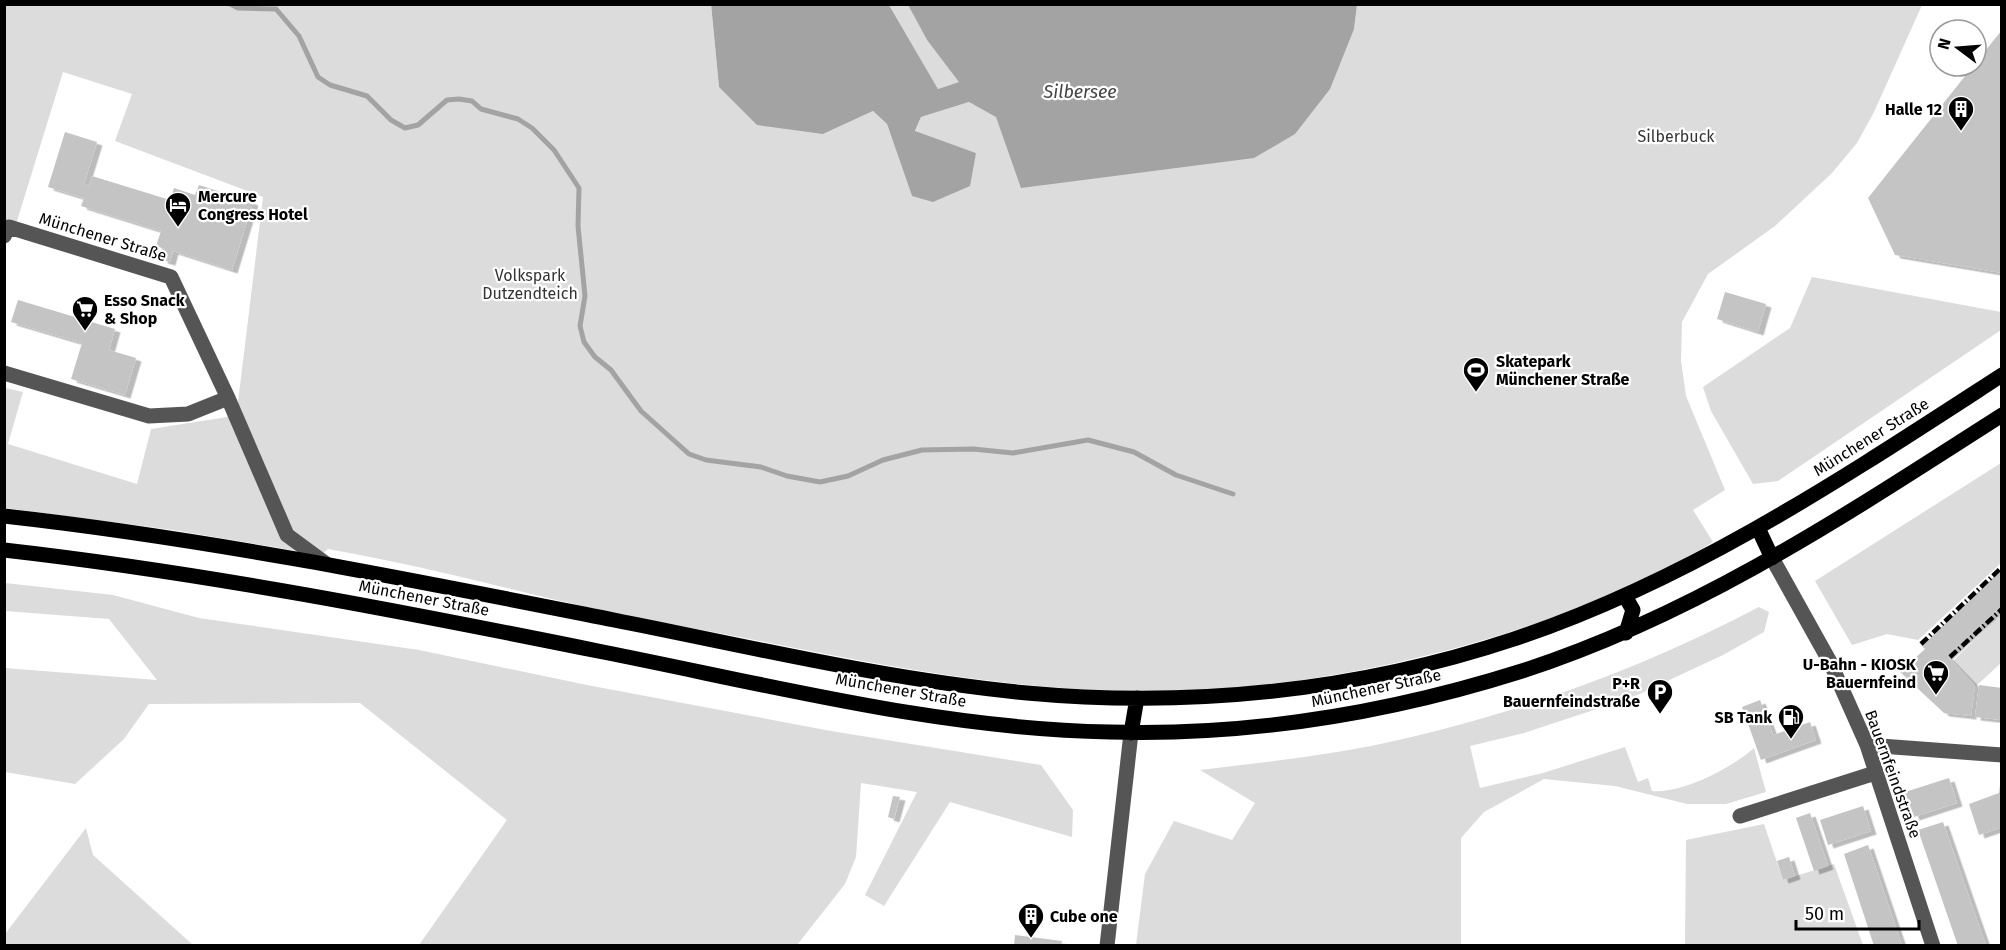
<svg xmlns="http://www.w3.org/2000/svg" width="2006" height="950" viewBox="0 0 2006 950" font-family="'Fira Sans',sans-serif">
  <defs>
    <filter id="shadow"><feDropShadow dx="5.5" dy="3.5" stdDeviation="0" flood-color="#0004"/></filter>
  </defs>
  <rect width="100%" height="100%" fill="#fff"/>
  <path fill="#dcdcdc" d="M5 5H711L719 87 823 134 873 111 887 124 912 196 976 153 915 132 921 117 969 102 996 116 1354 29 1357 5H1922L1874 112 1857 143 1832 173 1775 226 1708 274 1682 322 1681 360 1686 396 1725 490 1693 510 1713 542C1640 589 1553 620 1470 644 1356 676 1235 695 1116 691 994 687 874 664 755 640 692 628 628 617 565 602 486 583 408 563 328 549L321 555 173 530 5 508V388L23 392 8 444 137 484 151 429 227 417 238 402 263 197 115 141 132 94 63 72 17 221H5Z
    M889 5H908L927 40 960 82 938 89Z
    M1812 277 2001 312V330L1778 481 1753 484 1711 411 1703 387 1790 328Z
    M2001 463V563L1918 640 1887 634 1852 645 1815 581Z
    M5 583 113 595 199 618 419 650 587 685 831 731 1041 765 1073 810 1072 837 950 802 884 906 865 895 917 792 861 783 856 857 845 884 797 945H419L507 820 360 703 149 704 124 739 75 784 5 772V668L157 680 109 619 5 611Z
    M1759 607 1769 612 1764 632 1723 655 1633 697 1524 733 1470 746 1480 788 1543 773 1625 747 1638 782 1648 778 1652 791C1681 794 1732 768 1754 748L1766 792 1726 804H1687L1615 786 1544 779 1484 812 1461 838V945H1136L1145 874 1174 821 1232 840 1255 803 1200 770C1257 763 1315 757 1371 746 1507 718 1637 671 1759 607Z
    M2001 614V663L1976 686 1953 661Z
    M1764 824 1783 880 1834 864 1863 945 1685 946 1686 840Z
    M86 828 93 855 193 945H5V934Z"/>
  <path fill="#a3a3a3" d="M711 4 889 5 938 89 959 82 927 40 908 5H1357L1354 29 1330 89 1295 134 1254 158 1021 188 996 117 969 102 921 117 915 131 976 153 970 186 933 202 912 196 887 124 873 111 823 134 757 125 719 87Z"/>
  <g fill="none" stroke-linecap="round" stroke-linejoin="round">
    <path stroke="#a3a3a3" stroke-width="5" d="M230 4 238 8 276 9 299 36 318 77 330 85 367 96 391 120 405 128 418 125 447 100 459 99 472 101 481 109 518 119 532 128 554 150 579 188 578 226 585 296 580 326 584 342 595 357 611 370 641 411 689 454 706 460 761 467 787 476 820 482 848 476 883 460 922 450 973 449 1013 453 1088 440 1134 452 1176 475 1233 494"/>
  </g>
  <path fill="#c4c4c4" filter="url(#shadow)" d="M2002 30V273L1895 255 1868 198 1973 66H1976V62Z
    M65 132 97 142 84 184 89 186 92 176 170 200 174 188 195 195 199 185 253 202 232 270 173 251 170 262 162 260 165 249 156 246 161 231 81 206 84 198 48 187Z
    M1725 292 1766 304 1758 332 1717 319Z
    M18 300 115 329 109 350 136 358 125 395 71 379 82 343 11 322Z
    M2002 569V605L1947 656 1975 685 1971 716 1944 713 1900 672 1925 649 1922 646Z
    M1979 685 2002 688V720L1975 717Z
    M1760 700 1773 735 1810 722 1816 740 1761 760 1742 707Z
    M1949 778 1957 803 1914 817 1905 792Z
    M2000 785 2002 827 1979 835 1969 804 1999 793Z
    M893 796 900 797 894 819 888 817Z
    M1863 806 1871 831 1828 845 1820 820Z
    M1810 813 1828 866 1814 871 1796 818Z
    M1943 822 1986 946H1958L1918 830Z
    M1868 845 1902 946H1874L1844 854Z
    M1789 857 1795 876 1783 880 1777 861Z
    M1015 935 1062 941 1061 946H1014Z"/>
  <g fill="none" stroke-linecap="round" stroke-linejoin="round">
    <path stroke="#555" stroke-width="15" d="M4 236 9 227 171 277 228 398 287 535 325 563
      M4 373 149 416 188 414 228 398
      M1772 558 1830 662 1867 745 1933 946
      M1867 745 2002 755
      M1740 816 1875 773
      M1107 946 1131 733"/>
    <path stroke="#000" stroke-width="15" d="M4 516C210 539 412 580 614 620 751 647 888 680 1027 693 1191 708 1358 691 1514 639 1691 580 1846 476 2002 375
      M1758 528 1772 558
      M4 550C206 573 405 612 603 652 770 685 939 729 1110 732 1250 736 1389 713 1522 671 1696 615 1849 513 2002 415
      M1625 596 1633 610 1626 633
      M1131 733 1137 698"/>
    <path stroke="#000" stroke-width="4.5" stroke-dasharray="9 3 1.5 3" stroke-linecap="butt" d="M1921 644 2002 567
      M1950 657 2002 609"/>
  </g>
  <defs>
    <g id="building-pin" transform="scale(1.35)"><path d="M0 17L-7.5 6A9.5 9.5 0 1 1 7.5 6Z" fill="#000" stroke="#fff"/><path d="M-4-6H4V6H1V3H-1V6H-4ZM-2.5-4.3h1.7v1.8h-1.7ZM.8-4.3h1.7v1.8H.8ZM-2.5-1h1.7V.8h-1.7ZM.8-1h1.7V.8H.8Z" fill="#fff"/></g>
    <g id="hotel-pin" transform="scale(1.35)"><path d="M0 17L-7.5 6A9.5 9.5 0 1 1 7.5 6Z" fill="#000" stroke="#fff"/><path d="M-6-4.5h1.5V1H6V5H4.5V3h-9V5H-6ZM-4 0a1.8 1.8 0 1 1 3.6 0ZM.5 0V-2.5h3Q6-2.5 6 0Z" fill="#fff"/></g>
    <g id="supermarket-pin" transform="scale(1.35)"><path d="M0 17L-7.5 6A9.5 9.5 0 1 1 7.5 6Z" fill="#000" stroke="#fff"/><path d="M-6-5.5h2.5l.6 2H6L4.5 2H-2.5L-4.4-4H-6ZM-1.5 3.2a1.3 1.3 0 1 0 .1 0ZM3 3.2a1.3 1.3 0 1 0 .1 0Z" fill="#fff"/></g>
    <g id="stadium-pin" transform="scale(1.35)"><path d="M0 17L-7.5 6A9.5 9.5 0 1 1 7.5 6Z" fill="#000" stroke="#fff"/><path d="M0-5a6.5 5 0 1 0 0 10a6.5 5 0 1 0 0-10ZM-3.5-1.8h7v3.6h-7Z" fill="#fff"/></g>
    <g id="parking-pin" transform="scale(1.35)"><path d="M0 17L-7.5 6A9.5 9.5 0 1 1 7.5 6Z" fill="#000" stroke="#fff"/><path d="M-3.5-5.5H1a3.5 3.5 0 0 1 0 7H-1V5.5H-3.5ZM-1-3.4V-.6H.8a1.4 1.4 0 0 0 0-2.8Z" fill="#fff"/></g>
    <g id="fuel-pin" transform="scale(1.35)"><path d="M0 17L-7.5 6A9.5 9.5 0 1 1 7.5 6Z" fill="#000" stroke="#fff"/><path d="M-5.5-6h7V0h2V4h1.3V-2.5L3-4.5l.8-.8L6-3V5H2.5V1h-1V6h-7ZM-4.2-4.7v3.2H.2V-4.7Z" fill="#fff"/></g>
  </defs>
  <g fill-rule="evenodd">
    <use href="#building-pin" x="1961" y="109"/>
    <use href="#hotel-pin" x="178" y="205"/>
    <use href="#supermarket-pin" x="85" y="309"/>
    <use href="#stadium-pin" x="1476" y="370"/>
    <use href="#supermarket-pin" x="1936" y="673"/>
    <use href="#parking-pin" x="1660" y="692"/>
    <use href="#fuel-pin" x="1791" y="717"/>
    <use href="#building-pin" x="1031" y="916"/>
  </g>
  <g text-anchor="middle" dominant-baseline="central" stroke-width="4.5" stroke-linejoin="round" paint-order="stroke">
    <g font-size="16" font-weight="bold" fill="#000" stroke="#fff" text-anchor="end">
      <text x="1942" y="109">Halle 12</text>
      <text x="198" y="196" text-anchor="start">Mercure<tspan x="198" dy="18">Congress Hotel</tspan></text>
      <text x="104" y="300" text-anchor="start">Esso Snack<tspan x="104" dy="18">&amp; Shop</tspan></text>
      <text x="1496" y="361" text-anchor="start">Skatepark<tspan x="1496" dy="18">Münchener Straße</tspan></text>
      <text x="1916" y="664">U-Bahn - KIOSK<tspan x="1916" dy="18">Bauernfeind</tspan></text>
      <text x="1640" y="683">P+R<tspan x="1640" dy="18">Bauernfeindstraße</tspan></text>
      <text x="1772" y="717">SB Tank</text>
      <text x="1050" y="916" text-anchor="start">Cube one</text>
    </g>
    <g font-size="16" fill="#333" stroke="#fff">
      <text x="1676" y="136">Silberbuck</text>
      <text x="530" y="275">Volkspark<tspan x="530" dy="18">Dutzendteich</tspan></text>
    </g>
    <g font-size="16" fill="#000" stroke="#fff">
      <text transform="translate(103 237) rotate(17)">Münchener Straße</text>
      <text transform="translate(1871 437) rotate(-32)">Münchener Straße</text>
      <text transform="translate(424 598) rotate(11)">Münchener Straße</text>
      <text transform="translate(1376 688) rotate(-12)">Münchener Straße</text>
      <text transform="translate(901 690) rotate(10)">Münchener Straße</text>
      <text transform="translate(1893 774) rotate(70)">Bauernfeindstraße</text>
    </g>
    <g font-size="18" font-style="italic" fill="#444" stroke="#fff">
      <text x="1080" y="92">Silbersee</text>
    </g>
  </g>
  <rect width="2006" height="950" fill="none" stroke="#000000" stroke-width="12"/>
  <g transform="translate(1958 48) rotate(286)"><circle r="28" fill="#ffffff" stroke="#999999" stroke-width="1.5"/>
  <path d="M0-4.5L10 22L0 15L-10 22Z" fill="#000000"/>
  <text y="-9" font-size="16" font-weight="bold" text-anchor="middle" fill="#000000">N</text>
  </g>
  <path d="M1796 920v9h123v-9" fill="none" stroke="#000000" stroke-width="3"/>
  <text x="1805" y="920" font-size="18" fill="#000000" stroke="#ffffff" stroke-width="4.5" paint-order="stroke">50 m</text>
</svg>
